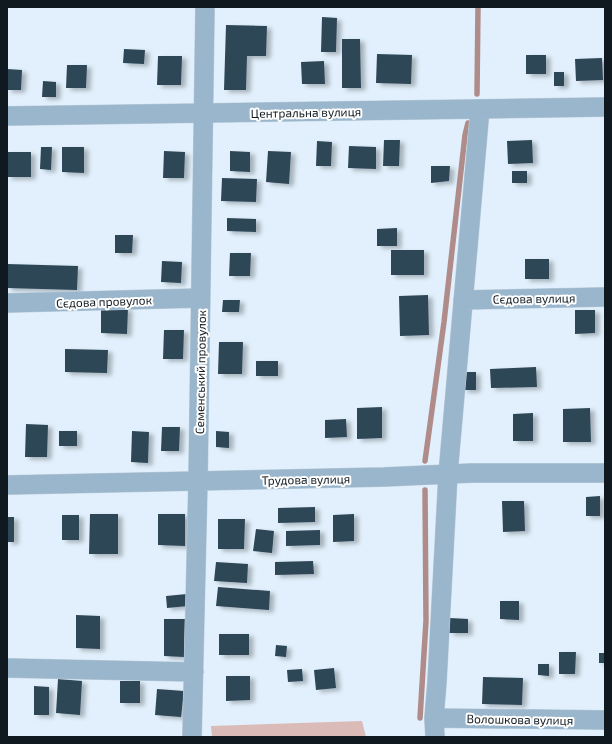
<svg xmlns="http://www.w3.org/2000/svg" width="612" height="744" viewBox="0 0 612 744" font-family="'Exo 2',sans-serif">
  <defs>
    <filter id="shadow"><feDropShadow dx="4.5" dy="2.5" stdDeviation="2" flood-color="#0004"/></filter>
  </defs>
  <rect width="100%" height="100%" fill="#e1f0fc"/>
  <path fill="#dabbb8" d="M362 721 366 737H212L211 726Z"/>
  <g fill="none" stroke-linecap="round" stroke-linejoin="round">
    <path stroke="#af8c8a" stroke-width="5.5" d="M477 94 478 7
      M425 461 444 322 465 135 468 123
      M420 718 426 621 425 490"/>
  </g>
  <path fill="#2e4657" filter="url(#shadow)" d="M322 17 337 18 336 52H321Z
    M226 25 267 26 266 56H247L246 90H224Z
    M342 39H360L361 88H342Z
    M124 49 145 50 144 64 123 63Z
    M377 54 412 55 411 84 376 83Z
    M526 55H546V74H526Z
    M158 56H182L181 85H157Z
    M602 58 603 80 576 81 575 59Z
    M324 61 325 84H302L301 62Z
    M67 65H87L86 88H66Z
    M7 69 22 70 21 90H7Z
    M554 72H564V86H554Z
    M43 81 56 82V97H42Z
    M384 140H400L399 166H383Z
    M532 140 533 163 508 164 507 141Z
    M317 141 332 142 331 166H316Z
    M349 146 376 147V169L348 168Z
    M41 147H52L51 170 40 169Z
    M62 147H84V173L62 172Z
    M164 151 185 152 184 178H163Z
    M230 151 250 152V172L230 171Z
    M268 151 291 152 289 184 266 182Z
    M7 152H31V177H7Z
    M431 166H450L449 181 431 183Z
    M512 171H527V183H512Z
    M222 178 257 179 256 202 221 201Z
    M227 218 256 219V232L227 231Z
    M397 228V246H377V229Z
    M115 235H133L132 253H115Z
    M391 250H424V275H391Z
    M230 253H251L250 276H229Z
    M525 259H549V279H525Z
    M162 261 182 262 181 283 161 282Z
    M7 264 78 266 77 290 7 288Z
    M428 295 429 335 400 336 399 296Z
    M223 300H240L239 312H222Z
    M101 308H128L127 334 101 333Z
    M575 310H595V333L575 334Z
    M164 330H184L183 359H163Z
    M219 342H243L242 374H218Z
    M65 349 108 350 107 373 65 372Z
    M256 361H278V376H256Z
    M536 367 537 387 491 388 490 369Z
    M463 372H476V390H463Z
    M382 407V438L357 439V408Z
    M590 408 591 442H563V409Z
    M533 413V441H513V414Z
    M346 419 347 437 325 438V420Z
    M26 424 48 425 47 457H25Z
    M162 427H180L179 451H161Z
    M59 431H77V446H59Z
    M132 431 149 432 148 463 131 462Z
    M216 431 229 432V448L216 447Z
    M600 496V516H586V497Z
    M502 501H524L525 531 503 532Z
    M315 507V522L278 523V508Z
    M90 514H118V554H89Z
    M158 514H185V546L158 545Z
    M354 514V541L333 542V515Z
    M62 515H79V540H62Z
    M7 517H14V542H7Z
    M218 519H245L244 549H218Z
    M256 529 274 531 272 553 253 551Z
    M320 530V545L286 546V531Z
    M313 561 314 574 275 575V562Z
    M216 562 248 564 247 583 214 581Z
    M218 587 270 591 269 610 216 606Z
    M187 594 188 606 167 608 166 596Z
    M500 601H519V620L500 619Z
    M76 615 100 616V649L76 648Z
    M450 618 468 619V633H449Z
    M164 619H185L184 657 164 656Z
    M219 634H249V655H219Z
    M276 645 287 646 286 657 275 656Z
    M559 652H576L575 674H559Z
    M599 653H605V663H599Z
    M538 664H549V676L538 675Z
    M334 668 336 688 316 690 314 670Z
    M302 669 303 681 288 682 287 670Z
    M226 676H250V700L226 701Z
    M483 677 523 678 522 705 482 704Z
    M58 679 82 681 80 715 56 713Z
    M120 681H140V703H120Z
    M34 686 49 687V715H34Z
    M157 689 184 691 181 717 155 715Z"/>
  <g fill="none" stroke-linecap="round" stroke-linejoin="round">
    <g stroke="#c0ced9" stroke-width="20">
      <path id="street" d="M7 116 605 107
        M463 300 605 297
        M7 303 200 298
        M7 485 384 477 472 473H605
        M7 668 194 672
        M434 718 605 720
        M192 737 198 481 205 7
        M435 737 434 718 437 682 448 474 480 109"/>
    </g>
    <use href="#street" stroke="#99b6cd" stroke-width="19"/>
  </g>
  <g text-anchor="middle" dominant-baseline="central" stroke-width="4" stroke-linejoin="round" paint-order="stroke">
    <g font-size="12" fill="#101920" stroke="#fff">
      <text transform="translate(306 112) rotate(-1)">Центральна вулиця</text>
      <text transform="translate(534 298) rotate(-1)">Сєдова вулиця</text>
      <text transform="translate(104 301) rotate(-2)">Сєдова провулок</text>
      <text transform="translate(200 372) rotate(-89)">Семенський провулок</text>
      <text transform="translate(306 479) rotate(-1)">Трудова вулиця</text>
      <text transform="translate(520 719) rotate(1)">Волошкова вулиця</text>
    </g>
  </g>
  <rect width="612" height="744" fill="none" stroke="#101920" stroke-width="16"/>
</svg>
